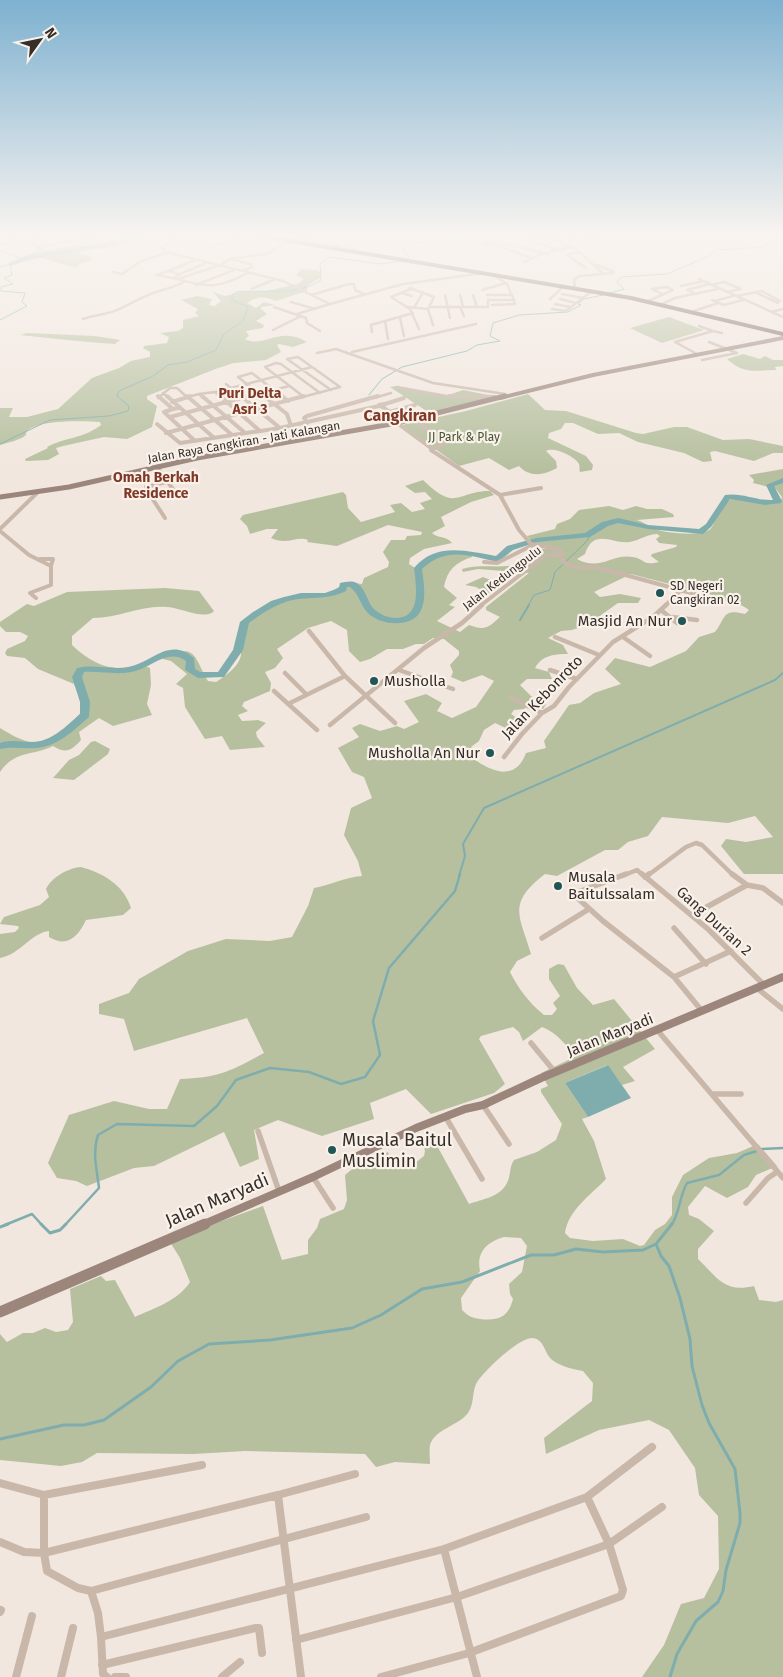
<svg xmlns="http://www.w3.org/2000/svg" width="783" height="1677" viewBox="0 0 783 1677" font-family="'Fira Sans',sans-serif">
  <rect width="100%" height="100%" fill="#f1e7de"/>
  <path fill="#b6c09f" fill-rule="evenodd" d="M87 236H95L100 241 97 244 112 240 121 242 124 240 120 239 146 236 116 247 80 251 82 255 90 256 93 260 79 264 77 268 41 258 13 264 8 263 37 251 36 248 45 250 76 245Z
    M301 269 316 270 320 272 321 277 307 286V291L276 301C265 296 257 296 247 303L256 308 264 302 275 305 261 307V309L267 314 256 321 264 325 263 328 246 331 249 336 245 339C263 349 279 325 307 342L293 347 279 344 277 345 281 352 266 360 234 363 218 368 147 396V399L157 406 152 427 127 439 104 437 63 446 56 448 59 454 48 460 26 461 25 459 48 448 47 447C65 437 83 439 101 425L100 422C86 421 38 419 27 431 26 432 26 434 26 435 21 440 6 443 0 445V408H13L9 417H27L58 409 92 378 119 368 131 361 150 357V352L143 348 144 346 167 343 169 337 160 333 178 331 183 328V320L199 316 195 313 198 309 181 300 197 296 212 299 209 305 215 306 221 301 213 292 225 296 241 292 266 291 298 284 304 279 296 275Z
    M669 317 704 330 662 343 630 328Z
    M27 333 95 336 120 340 115 344C83 342 51 338 20 335Z
    M743 354 760 359 765 356 773 360H783V366L775 367 776 370C754 370 745 375 727 359Z
    M396 386 446 396 463 390 498 397 431 414 390 387Z
    M528 394 545 410 566 411 636 433 643 434 674 427H687L723 440 749 439 783 446V453H773L754 461 715 451 710 452 712 461 703 462 684 453 638 442 619 433 598 434 573 423H565L561 429 549 433 548 438 586 456 593 465 592 470 580 472C579 470 580 467 579 464 575 456 553 446 546 451L556 461 557 468C544 475 530 478 519 466L509 470 489 458 459 466 402 425 466 411Z
    M783 469V874H744L721 846 726 839 746 842 773 837 755 816 728 823 662 817 648 836 628 842 618 850H605L557 876 545 874C506 904 520 916 531 954L517 961 510 972C518 988 529 1003 544 1015H552L557 1009 553 1003 560 996 549 979V969L558 964 564 965 577 988 593 1005 614 999 655 1049 623 1067 635 1081 622 1085 607 1065 565 1083 588 1117 582 1119 594 1141 606 1179C592 1194 568 1210 565 1233L570 1238 593 1241 623 1239 640 1246 644 1245 655 1230 665 1224 672 1215V1197L683 1175 709 1158 737 1153 758 1144 777 1166 756 1175 748 1187 727 1198 705 1186 688 1207 689 1215 699 1219 714 1231 698 1249V1259C718 1278 724 1293 754 1286L759 1300 776 1302 783 1300V1677H642L664 1645 681 1604 704 1598 719 1569 718 1516 699 1495 695 1468 669 1430 649 1420 599 1430 546 1454 544 1438 592 1401 593 1383 583 1371C572 1369 559 1366 551 1359 544 1352 544 1338 531 1338 518 1339 482 1372 476 1384 472 1393 474 1405 468 1413 458 1426 435 1429 430 1445 429 1450 430 1458 430 1464L395 1462 376 1467 365 1454 245 1451 193 1454 97 1453 82 1462 61 1466 0 1460V1334L7 1342 23 1333H33L45 1328 56 1332 68 1330 73 1322 70 1289 101 1276 106 1281 115 1280 135 1317C154 1308 178 1301 190 1282L180 1258 170 1242 194 1231 263 1206 282 1260 308 1254V1240L317 1228 320 1219 344 1209 347 1200 345 1175 351 1170 388 1152 393 1165 410 1167 424 1156 425 1151 423 1144 435 1142 469 1204C483 1199 500 1197 507 1183 511 1176 509 1167 514 1160L537 1152 556 1140 562 1124 541 1092V1089L548 1086 541 1073 579 1055C576 1051 572 1052 569 1048 560 1039 555 1032 542 1027L523 1041 519 1032 513 1027 481 1036 479 1039 505 1084 494 1093 431 1114 406 1089 370 1103 374 1119 322 1136 278 1120 254 1130 259 1159 240 1167 224 1132 154 1166 134 1168 87 1186 76 1181 57 1178 48 1163 69 1115 114 1101 149 1109H167L180 1079C219 1078 231 1071 264 1053L247 1018 134 1051 124 1019 99 1014V1004L129 993 139 979 188 951 226 939 270 941 292 937 308 906 314 888C331 885 345 877 362 876L358 861 344 835 351 808 372 798 364 777 352 772 338 748 359 737 352 728 360 724 380 731 397 726 404 729 419 722 404 701 426 694 442 703 437 711 452 718 476 707 494 681 482 675 463 682 451 677 453 672 450 665 459 655V651L444 639 433 638 424 644H416L403 649H387L370 659 360 662 349 651 347 630 331 621 308 628 277 649 283 658 275 668 265 672 271 683 270 691 244 702 242 706 248 711 238 715 242 721 258 720 266 723 256 732 257 737 265 747 230 750 222 736 205 739 185 707 183 688 176 684 187 674 171 661 163 659 161 656C198 643 193 656 208 681L216 682C229 674 251 658 236 642L240 627 247 619 281 599 295 596 327 594 347 582 362 584 364 578 388 567 389 562 383 552 391 540H405L407 536 421 535 422 532 388 525 337 546 307 542 308 540C296 535 288 546 271 538L278 529H267L250 534 247 526 240 519 243 515 343 492 346 495 348 508 361 522 395 512 390 505 401 503 412 512 425 509 420 503 432 499 425 492 415 493 405 486 423 480C457 513 456 491 490 491L494 495 471 502 441 517 445 526 432 533C438 539 446 535 452 543L424 549 410 558 409 564 415 568 422 567C432 550 455 551 472 554V557C456 562 447 570 444 587L457 598 449 605 455 607 437 621 460 632 469 625C485 631 488 628 500 617L486 610V607L529 573 478 569 463 572 462 569C486 562 513 573 533 557L531 550 552 548 535 545 527 536 555 529 557 524 570 519 579 510 609 506 623 510 636 506 647 509H662L673 514 674 517 637 520C643 522 649 526 655 529 665 533 706 538 712 527 717 516 721 505 732 498L764 504 781 501 782 497 776 489 753 483 754 480 749 475ZM657 534 660 536 656 539 659 543 677 545 676 547 652 554 651 556 659 562C641 566 646 559 633 557 612 553 600 572 577 559L585 554C594 527 613 545 630 542 640 540 648 534 657 534ZM631 574 712 595V597L743 606 749 610 745 614C722 608 726 618 715 632L699 637 686 651 650 667 615 658 605 669 621 684 594 693 580 703 569 705 544 741 546 748 526 753C514 785 487 769 468 755L473 749 471 747 479 741 484 730 495 723 508 729 520 730 526 724 511 714 514 710 524 709 531 703 543 709 546 704 531 696 520 685 527 679H552L549 672 535 668C542 655 555 654 568 654L563 645 548 638 561 631 572 630 598 621 601 615 618 603H638L641 598 620 594 600 597 594 592ZM504 1237 521 1238 527 1246 522 1272 509 1284 510 1294 513 1299C508 1318 498 1321 480 1319 472 1318 468 1316 462 1310L461 1298 480 1271C476 1252 487 1242 504 1237Z
    M483 577 493 581 490 582 499 588 488 594 476 587 465 585Z
    M165 588 199 591 214 611C205 621 180 607 166 607 142 605 119 618 93 618L72 636V645C94 666 114 673 143 665L150 668 151 685 147 704 152 715 113 726 99 718 79 732 81 740C71 751 66 754 53 746 33 756 15 750 0 772V728C10 734 24 743 36 742 49 742 82 719 83 706 83 699 77 690 74 684L38 669 25 658 7 656 5 653 7 649 25 641 28 636 20 632H6L0 626V622L27 604 34 606 67 592Z
    M95 741 110 749 108 754 74 780 53 778 69 760 79 755 91 742Z
    M81 867C103 873 124 885 131 908L123 915 86 920C78 937 67 948 49 937V931C31 933 21 954 0 958V934L15 932 19 928 18 926 0 924 4 917 40 905 49 897 46 889C52 877 68 868 81 867Z"/>
  <path fill="#7fadad" d="M608 1065 631 1098 588 1117 565 1083Z"/>
  <g fill="none" stroke-linecap="round" stroke-linejoin="round">
    <path stroke="#7fadad" stroke-width="1" d="M0 251 23 259
      M406 259 409 257 404 252V245L410 242 432 243 464 236
      M0 267 10 264 12 275 4 278 13 284 1 287V291L25 293 22 302 27 306 0 320
      M610 293 624 289 617 282 621 277 667 274 709 256 716 250 765 247 767 245 764 242 770 238 769 236
      M369 395 382 379 402 367 467 351 477 345 500 341 490 336 493 323 519 315 568 312 581 305 578 304 584 299 603 295
      M0 444 50 420 109 416 128 411 129 406 117 396 119 391 153 376 168 365 187 362 216 350 224 334 243 321 248 307 232 300V295L236 292C266 289 295 297 321 280L320 264 329 257 381 264 401 261
      M528 606 534 595 550 590 555 572 586 542 591 534"/>
    <path stroke="#7fadad" stroke-width="2" d="M520 620 529 605
      M459 876 465 856 463 844 484 808 775 680 783 673"/>
    <path stroke="#7fadad" stroke-width="2.5" d="M762 1149 783 1148
      M5 1225 32 1214 42 1225
      M65 1225 99 1188C97 1170 92 1153 98 1135L117 1124 194 1126 217 1106 236 1080 270 1068 309 1072 341 1084 365 1077 380 1055 373 1021 389 968 455 891 460 874
      M671 1225C679 1217 679 1197 687 1183L719 1175 744 1155 757 1151"/>
    <path stroke="#7fadad" stroke-width="3" d="M41 1224 50 1233 60 1230 66 1224
      M0 1227 8 1224
      M656 1244 661 1256 669 1266 680 1298 690 1339 692 1366 702 1405 709 1423 735 1469 740 1513V1523L726 1570 723 1591 718 1602 696 1621 677 1654 670 1677
      M656 1244 672 1224
      M0 1439 64 1425H84L104 1420 151 1387 178 1361 209 1344 270 1340 352 1328 381 1315 422 1289 462 1282 531 1255H554L576 1249 603 1252 643 1250 656 1244"/>
    <path fill="#7fadad" fill-rule="evenodd" d="M134 236H144L107 247 31 259 10 266 7 264 30 255 107 243Z
      M783 478V483L774 486 782 501 781 503 765 505 730 499 711 527 703 534 648 529 618 523 608 526 590 537 537 542 513 550 498 562C469 556 447 546 422 569 425 591 430 621 399 623 389 624 378 621 370 615 360 607 360 594 350 587H347L346 591C331 599 316 597 299 599 280 601 264 612 249 623L243 650 224 677 198 678 185 670 186 661C168 647 150 669 131 672 116 675 100 671 84 672L82 677 90 702 89 717C73 731 57 747 35 748 23 749 12 746 0 749V743C11 739 21 742 32 742 52 742 66 726 80 714V702L72 677 77 668C94 664 111 670 128 667 152 663 169 636 194 658L195 669 200 672H218L233 650 240 622 253 612 271 601 284 597 301 593H325L339 588 340 583C346 582 353 580 358 584 367 591 367 603 375 610 381 615 389 618 396 618 422 618 416 585 414 568 436 542 466 551 496 556L507 546 536 538 585 533 602 522 618 518 648 525 699 529 706 524 725 495C742 492 757 501 773 500L766 485Z"/>
    <path stroke="#c9b7aa" stroke-width="2.5" d="M178 236 162 247 166 252 283 281 330 304 403 284 484 273
      M537 236 548 241
      M545 236 577 249 603 274
      M567 236 582 242 590 239 584 236
      M525 238 558 250 569 248
      M299 239 352 247 354 252
      M590 239 601 242
      M483 243H503L486 246Z
      M503 243 548 254
      M0 245 20 236
      M498 246 532 258
      M41 247 75 240 68 236
      M211 247 243 236
      M41 249 29 241 48 236
      M580 252 567 255 586 268
      M524 262 541 254 558 250
      M596 265 614 272
      M219 266 230 259
      M169 271 157 275 173 278
      M243 271 252 267 250 264 230 259 267 254 287 241
      M113 272 122 274 141 261 167 253
      M179 274 169 271 195 260
      M180 274 206 263
      M179 275 173 278C208 287 215 290 248 273
      M178 279 217 266
      M699 279 783 317
      M196 285 234 270
      M711 285 724 282 741 289 726 292
      M681 286 704 281
      M573 287 575 286 574 280 579 276 613 273
      M410 288 434 297 428 309 433 325
      M252 289 275 279
      M411 289 391 297 410 309 419 329
      M482 290 506 283
      M755 292 778 303
      M402 293 412 296
      M694 293 687 290 709 284
      M562 294 583 298
      M311 295 349 284H354L355 290 364 294
      M445 295 450 318
      M460 295 463 307
      M473 295 477 307
      M487 295H512
      M736 296 762 291 780 301
      M550 299 564 286
      M560 299 576 303
      M488 300H514L507 284 495 276 497 275
      M712 300 724 305 743 300
      M648 301 673 290 666 287 652 289 662 294
      M715 301 733 296
      M291 302 315 309
      M555 304 570 307
      M662 304 675 298 718 289
      M492 305 515 304 514 300
      M274 307 306 318 307 323 320 331
      M407 307 428 309
      M430 307H488V301
      M460 307 464 316
      M414 308 423 292
      M552 309 566 311 592 291
      M694 311 718 303
      M771 312 783 309
      M297 314 330 304
      M400 318 404 336
      M83 319C93 315 109 314 117 310 130 304 142 297 156 292 167 288 175 288 185 281
      M385 321 388 339
      M273 330 301 316
      M713 331 722 333
      M372 332 371 325 413 313
      M352 352 476 324
      M317 353 336 349 433 383 505 394
      M697 354 675 342 713 331 699 326
      M287 359 298 357 340 387
      M287 359 331 390
      M702 360 737 353 709 342
      M226 384 231 388 312 367
      M397 387 452 397H495
      M215 392 231 388 243 398
      M163 393 168 398
      M199 394 215 392 222 398
      M188 397 199 394 203 398
      M304 397 265 367 276 363 281 364 320 393
      M158 398 170 388H177L188 398
      M186 398 188 397
      M244 398 289 386
      M265 398 238 377 252 373 284 398
      M299 398 340 387
      M374 398 391 393"/>
    <path stroke="#c9b7aa" stroke-width="4" d="M158 396 173 409 178 408
      M167 396 213 437
      M187 396 231 434
      M202 396 244 432
      M220 396 260 431
      M241 396 280 428
      M264 396 287 414 291 426
      M282 396 288 401
      M449 396 495 397
      M188 397 190 396
      M172 402 188 397
      M385 404 404 398
      M384 406V404L379 405 403 420
      M173 409 164 412 195 441
      M170 417 249 396
      M371 417 415 405
      M413 420 445 441V444L431 450 500 495 519 530 531 544 558 549 563 554 546 555 480 606
      M390 422 425 413
      M307 423 304 418 307 416 378 396
      M397 423 431 448
      M157 424 180 443 280 428 379 406
      M166 433 304 396
      M157 467 175 492 152 498 165 518
      M146 487 166 482
      M500 495 541 488
      M0 529 39 491
      M0 531 29 555 51 566V585L30 593 36 598
      M559 555 565 563 575 567H596L717 600
      M40 559H53L51 566
      M484 562 497 563 533 545
      M665 606 681 590"/>
    <path stroke="#c9b7aa" stroke-width="4.5" d="M661 610 677 623
      M672 617 697 620
      M309 631 345 676 395 723
      M555 637 599 655
      M623 637 650 656
      M399 670 453 689
      M550 670 577 679
      M285 673 306 694
      M274 691 317 730
      M511 698 542 713
      M288 704 345 676
      M330 725 424 648 462 623 482 605
      M504 757 522 734 542 713 554 706 569 687 613 642 653 617 666 605
      M622 876 637 870 644 876
      M647 876 686 847 696 843 702 845 734 876"/>
    <path stroke="#c9b7aa" stroke-width="5.5" d="M626 874 573 894 603 921 674 977 702 1011
      M642 874 709 930 765 986
      M732 874 747 885
      M645 877 649 874
      M692 915 747 885 763 888 783 903
      M674 928 706 964
      M542 938 589 909
      M674 977 731 951
      M758 989 783 1009
      M658 1031 783 1178
      M531 1043 555 1072
      M714 1094H741
      M483 1105 509 1144
      M445 1116 482 1179
      M258 1131 279 1191
      M313 1177 333 1208
      M746 1203 768 1178 777 1172"/>
    <path stroke="#c9b7aa" stroke-width="8" d="M0 1483 44 1495 202 1465
      M44 1495V1553L47 1571 78 1588 91 1591 366 1517
      M278 1495 355 1474
      M0 1542 24 1552 44 1553 278 1495 301 1677
      M444 1549 477 1677
      M91 1591 98 1613 101 1637 444 1549 587 1497
      M0 1612 1 1610
      M101 1637 103 1674 107 1677
      M296 1640 457 1597 609 1544 662 1507
      M102 1665 256 1628H259L262 1653
      M16 1677 32 1616
      M61 1677 73 1628
      M115 1677H126
      M222 1677 240 1662
      M381 1677 469 1653 621 1596 623 1590 609 1544 587 1497 652 1447"/>
    <path stroke="#9c867c" stroke-width="4" d="M500 398 593 375 783 338"/>
    <path stroke="#9c867c" stroke-width="5" d="M0 497 69 487 197 458 397 423 505 396"/>
    <path stroke="#9c867c" stroke-width="8" d="M202 1225 313 1177 416 1128 465 1109 483 1105 541 1078 783 977"/>
    <path stroke="#9c867c" stroke-width="11" d="M0 1312 205 1224"/>
    <path stroke="#78645c" stroke-width="4" d="M260 236 631 298 783 334"/>
  </g>
  <linearGradient id="sky" x2="0" y2="1"><stop stop-color="#7eb1d0"/><stop offset="0.5" stop-color="#f9f4f0"/><stop offset="1" stop-color="#f9f4f0" stop-opacity="0"/></linearGradient>
  <rect width="783" height="471" fill="url(#sky)"/>
  <g fill="#215556" stroke="#f9f2ea" stroke-width="2">
    <circle cx="660" cy="593" r="5"/>
    <circle cx="682" cy="621" r="5"/>
    <circle cx="374" cy="681" r="5"/>
    <circle cx="490" cy="753" r="5"/>
    <circle cx="558" cy="886" r="5"/>
    <circle cx="332" cy="1150" r="5"/>
  </g>
  <g text-anchor="middle" dominant-baseline="central" stroke-width="4.5" stroke-linejoin="round" paint-order="stroke">
    <g font-size="12" fill="#48542f" stroke="#f9f2ea">
      <text x="464" y="437">JJ Park &amp; Play</text>
    </g>
    <g font-size="12" fill="#372d29" stroke="#f9f2ea">
      <text transform="translate(244 442) rotate(-10)">Jalan Raya Cangkiran - Jati Kalangan</text>
      <text transform="translate(502 578) rotate(-38)">Jalan Kedungpulu</text>
    </g>
    <g font-size="12" fill="#372d29" stroke="#f9f2ea" text-anchor="start">
      <text x="670" y="586">SD Negeri<tspan x="670" dy="14">Cangkiran 02</tspan></text>
    </g>
    <g font-size="14" font-weight="bold" fill="#813927" stroke="#f9f2ea">
      <text x="250" y="393">Puri Delta<tspan x="250" dy="16">Asri 3</tspan></text>
      <text x="156" y="477">Omah Berkah<tspan x="156" dy="16">Residence</tspan></text>
    </g>
    <g font-size="15" fill="#372d29" stroke="#f9f2ea" text-anchor="end">
      <text x="672" y="621">Masjid An Nur</text>
      <text x="384" y="681" text-anchor="start">Musholla</text>
      <text x="480" y="753">Musholla An Nur</text>
      <text x="568" y="877" text-anchor="start">Musala<tspan x="568" dy="17">Baitulssalam</tspan></text>
    </g>
    <g font-size="15" fill="#372d29" stroke="#f9f2ea">
      <text transform="translate(542 697) rotate(-46)">Jalan Kebonroto</text>
      <text transform="translate(714 921) rotate(42)">Gang Durian 2</text>
      <text transform="translate(610 1035) rotate(-22)">Jalan Maryadi</text>
    </g>
    <g font-size="16" font-weight="bold" fill="#813927" stroke="#f9f2ea">
      <text x="400" y="415">Cangkiran</text>
    </g>
    <g font-size="18" fill="#372d29" stroke="#f9f2ea" text-anchor="start">
      <text x="342" y="1140">Musala Baitul<tspan x="342" dy="21">Muslimin</tspan></text>
    </g>
    <g font-size="18" fill="#372d29" stroke="#f9f2ea">
      <text transform="translate(217 1200) rotate(-23)">Jalan Maryadi</text>
    </g>
  </g>
  <g transform="translate(40 40) rotate(57)" stroke="#f9f2ea" stroke-width="4" paint-order="stroke">
  <path d="M0-4L9 19L0 12L-9 19Z" fill="#372d29"/>
  <text y="-8" font-size="14" font-weight="bold" text-anchor="middle" fill="#372d29">N</text>
  </g>
</svg>
